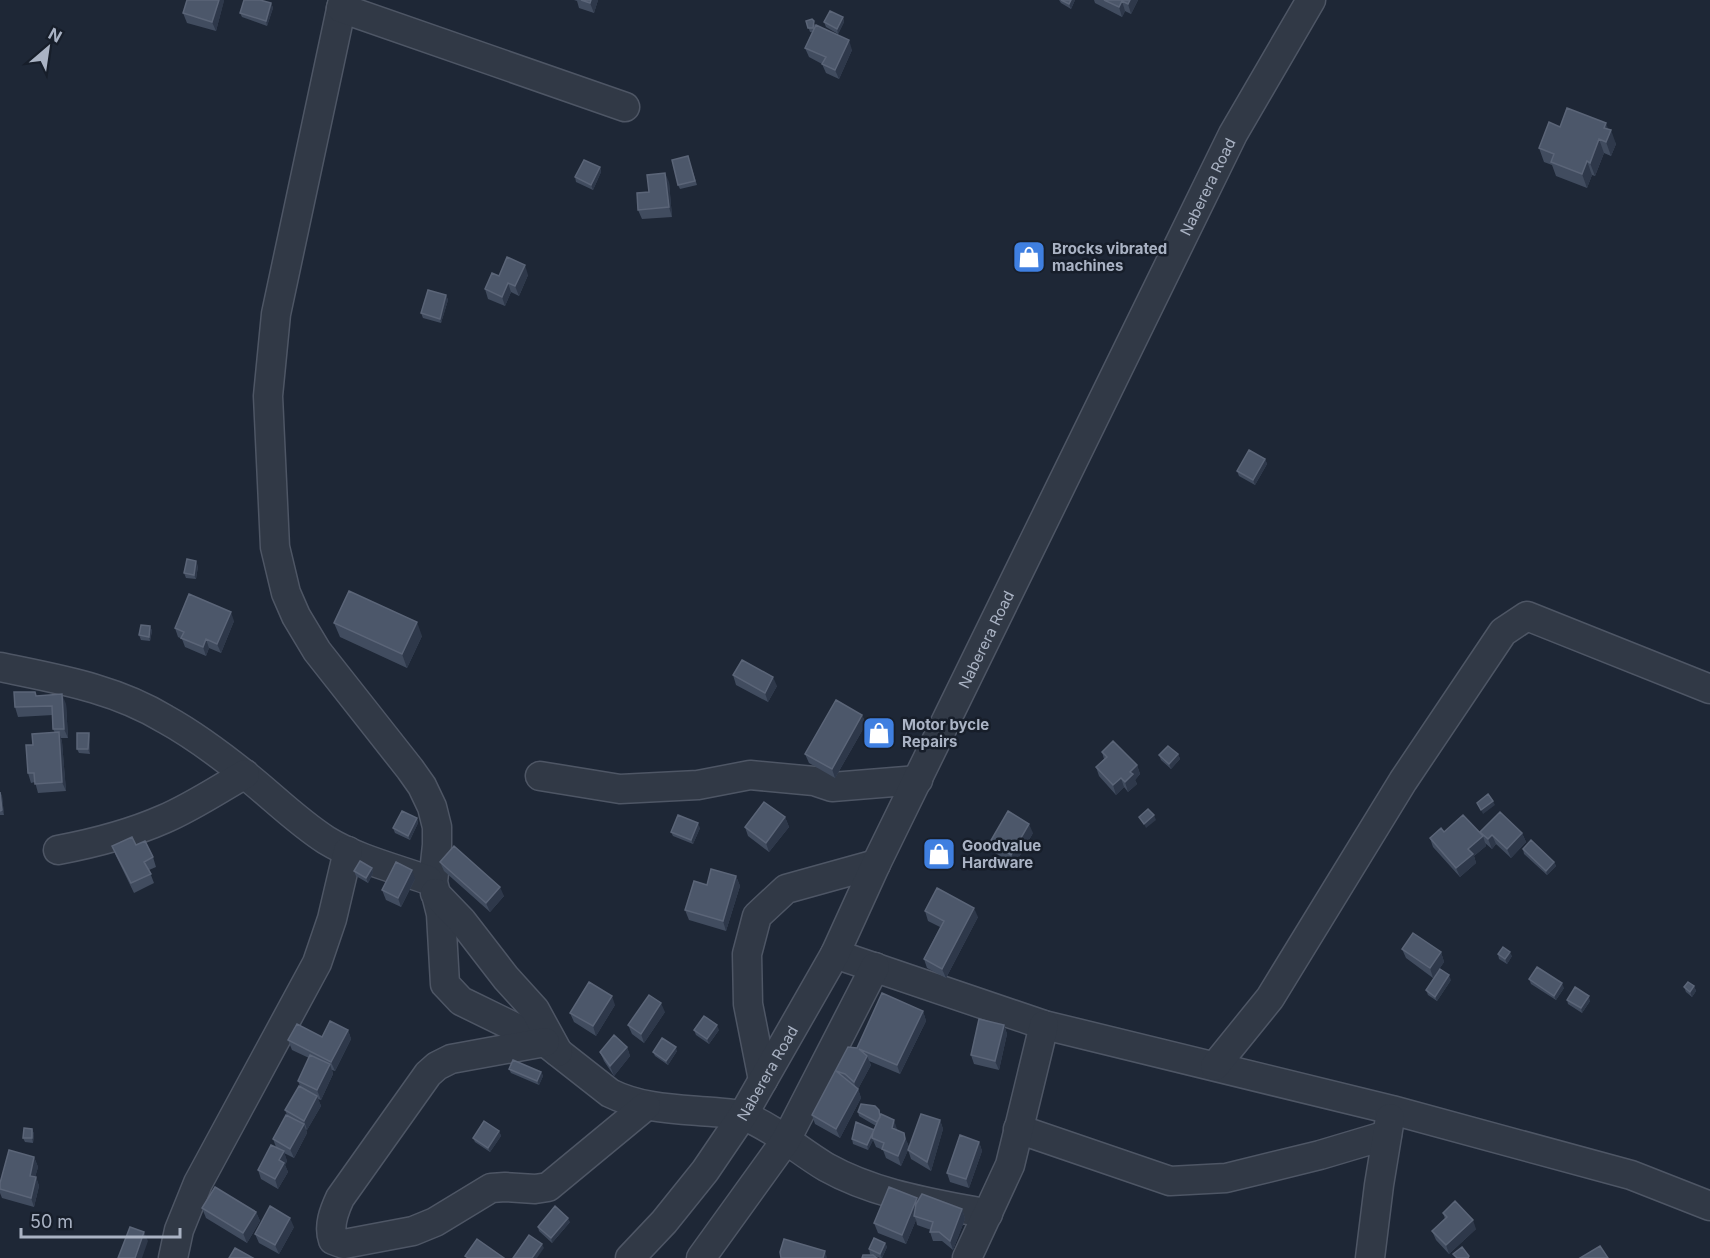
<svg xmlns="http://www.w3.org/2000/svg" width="1710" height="1258" viewBox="0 0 1710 1258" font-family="Inter,sans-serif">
  <rect width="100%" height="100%" fill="#1e2736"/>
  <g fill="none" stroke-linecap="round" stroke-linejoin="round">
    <g stroke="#4e5665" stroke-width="31">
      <g id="minor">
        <path d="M343 0 276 314 268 396 275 547 286 593 296 616 317 651 410 769 422 786 432 807 437 827V845L433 882 441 914 445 984 461 1001 545 1042 610 1093C642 1109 678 1109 713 1112 722 1113 735 1113 744 1116 774 1128 799 1151 826 1167 876 1195 933 1203 988 1214"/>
        <path d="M341 8 625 107"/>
        <path d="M0 667C57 679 114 688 165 719 194 735 222 756 248 777 274 798 298 822 326 840 357 859 394 868 428 880"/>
        <path d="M540 776 620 789 698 785 750 775 814 781 832 787 918 780"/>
        <path d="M58 850C95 843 130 834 164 819 192 807 219 789 245 774"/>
        <path d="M435 893 462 921 506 978 535 1010 558 1052"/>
        <path d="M835 954 1044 1025 1392 1110 1631 1175 1710 1206"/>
        <path d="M545 1042 451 1059 437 1066 428 1074 340 1198C334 1211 328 1226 333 1240L344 1244 413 1231 435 1222 491 1188 505 1187 535 1189 548 1187 646 1106"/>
        <path d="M1215 1066 1270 998 1403 781 1503 632 1527 616 1710 689"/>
        <path d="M763 1080 748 1004 747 954 757 916 786 889 876 864"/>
        <path d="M1018 1129 1170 1181 1226 1178 1320 1155 1387 1135"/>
        <path d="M173 1258 179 1230 198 1183 317 963 332 919 348 851"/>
        <path id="s1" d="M630 1258 664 1222 705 1171 743 1115 835 954 876 864 1233 134 1311 0"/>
        <path d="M701 1258 786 1140 875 967"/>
        <path d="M967 1258 1010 1165 1044 1025"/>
        <path d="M1370 1258 1379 1185 1390 1118"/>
      </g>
    </g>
    <use href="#minor" stroke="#313946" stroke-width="28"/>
  </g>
  <path fill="#414c5f" d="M187 0H224L216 31 187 23 183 13Z
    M574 0H598L594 13 579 8 577 1Z
    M1059 0H1075L1071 9 1061 3Z
    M1094 0H1138L1131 14 1125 11 1122 17 1095 3Z
    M271 3 273 8 267 26 242 17 240 13Z
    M843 17 844 22 838 34 826 27 824 22Z
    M806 21 816 25 852 50 839 79 826 73 822 64 809 57 805 48 812 32H810Z
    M1560 127 1608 129 1616 144 1611 156 1604 153 1595 176 1592 175 1587 188 1556 176 1552 165 1544 162 1539 148Z
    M688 156 697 185 680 189 678 185Z
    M600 167 601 172 593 190 576 182 575 177Z
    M669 182 672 217 642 219 638 210 649 192Z
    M528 275 519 296 511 292 505 306 488 299 485 289 499 276Z
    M446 295 448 300 441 323 423 318 421 313Z
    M1265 459 1267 464 1255 485 1239 476 1237 471Z
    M198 566 196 579 186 578 184 573Z
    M234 621 221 653 209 648 206 656 185 647 182 639 178 637 175 628Z
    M334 623 422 636 407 668 340 637Z
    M150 626 152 631 150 641 141 640 139 635Z
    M733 675 777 686 768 702 736 685Z
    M37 696 66 704 68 738H61L62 742 66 791 38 793 35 782 31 783 28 773 55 733 53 729V715L18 717 15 707Z
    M862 715 866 724 835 778 809 763 805 754Z
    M89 733 90 738V754L79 753 77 749Z
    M1102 752 1137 765 1140 774 1135 780 1137 784 1128 792 1124 787 1116 795 1099 776 1096 767 1104 759Z
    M1178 754 1180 759 1171 769 1161 760 1159 755Z
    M0 792 2 796 4 815H0Z
    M785 817 789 827 769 852 748 836 745 827Z
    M417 818 418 823 410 840 395 833 393 828Z
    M700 828 693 844 673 836 671 832Z
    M1444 832 1481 834 1480 832 1522 833 1526 842 1511 858 1496 844 1492 849 1485 843 1486 846 1474 856 1476 863 1460 877 1433 847 1430 838Z
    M1033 833 1015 864 993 852 990 842Z
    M136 845 153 857 156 867 149 870 154 883 134 893 116 856 112 846Z
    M1523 849 1554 862 1556 866 1547 875 1524 854Z
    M440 862 504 896 490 912 444 871Z
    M372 868 373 873 368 883 356 876 354 871Z
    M736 876 740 886 726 931 689 920 685 910 707 885Z
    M415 879 401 907 386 900 382 890Z
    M925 911 978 917 946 978 927 968 924 959 940 927 928 921Z
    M1402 949 1441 952 1444 962 1433 978 1406 958Z
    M1498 954 1512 956 1507 964 1499 959Z
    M1529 979 1564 988 1556 1000 1531 984Z
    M1451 980 1437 1001 1428 995 1426 990Z
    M1694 986 1696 991 1692 997 1686 992 1684 987Z
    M1567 1000 1590 1001 1582 1013 1568 1004Z
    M615 1005 596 1036 574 1022 570 1013Z
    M923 1011 926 1021 900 1074 869 1061 871 1065 858 1089 861 1098 840 1138 815 1124 812 1115 848 1047 857 1048Z
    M665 1012 644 1043 632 1034 628 1025Z
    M1004 1025 1007 1034 999 1070 974 1064 971 1055Z
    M348 1030 351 1039 335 1071 332 1070 333 1074 321 1100 318 1099 321 1106 307 1130 306 1129 307 1133 294 1158 284 1153 287 1161 285 1165 288 1172 278 1189 261 1179 258 1170 276 1147 273 1139 287 1115 285 1110 300 1086 298 1081 309 1058 292 1050 288 1040 322 1037Z
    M694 1030H719L709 1044 696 1035Z
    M627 1047 630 1056 614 1076 604 1061 600 1052Z
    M677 1051 668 1065 655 1056 653 1052Z
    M509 1069 541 1072 543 1076 539 1085 511 1073Z
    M858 1112 881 1115 897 1129V1130L907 1142 909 1147 940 1120 943 1129 931 1171 911 1159 908 1150 901 1166 886 1158 883 1150 876 1147 873 1140 868 1150 853 1144 852 1139 874 1130 876 1126 859 1116Z
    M32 1129 34 1134 33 1143 25 1142 23 1138Z
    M499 1131 501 1136 490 1152 475 1142 473 1138Z
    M979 1142 982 1151 969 1188 950 1182 947 1173Z
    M34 1157 38 1167 35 1177H36L39 1186 34 1207 2 1198 0 1193V1183Z
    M918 1201 962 1209 965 1219 953 1250 942 1241H933L930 1232 931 1230 917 1225 916 1220 906 1244 878 1233 874 1223Z
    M202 1208 256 1212 260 1221 247 1243 206 1218Z
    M1443 1213 1476 1229 1449 1254 1436 1240 1432 1231 1445 1219Z
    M570 1222 552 1243 539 1231 538 1227Z
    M294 1227 279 1254 259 1243 255 1234Z
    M885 1243 887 1247 882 1258H880L870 1254 869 1249Z"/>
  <path fill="#2e384a" d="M219 0H224V1L216 31 212 22Z
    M591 0H598L594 13 590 3Z
    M1071 0H1075L1071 9 1069 4Z
    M1130 0H1138L1131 14 1128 4Z
    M1122 1 1125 11 1122 17 1119 7Z
    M271 3 273 8 267 26 266 21Z
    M843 17 844 22 838 34 837 29Z
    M849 40 852 50 839 79 835 70Z
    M1606 123 1610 134 1611 130 1616 144 1611 156 1606 142 1604 128Z
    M1599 139 1604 153 1595 176 1590 163Z
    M1587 161 1592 175 1587 188 1582 174Z
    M600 167 601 172 593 190 591 185Z
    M665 173 669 182 672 217 669 207Z
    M525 265 528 275 519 296 515 286Z
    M508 283 511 292 505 306 502 297Z
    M446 295 448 300 441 323 440 319Z
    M1265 459 1267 464 1255 485 1253 480Z
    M196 561 198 566 196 579 194 575Z
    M231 612 234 621 221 653 217 644Z
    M417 622 422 636 407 668 402 654Z
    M150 626 152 631 150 641 149 637Z
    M206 639 209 648 206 656 203 647Z
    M773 677 777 686 768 702 765 693Z
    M62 694 66 704 68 738 64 729Z
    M862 715 866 724 835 778 832 769Z
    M59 732 62 742 66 791 62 782Z
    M89 733 90 738V754L88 749Z
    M1178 754 1180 759 1171 769 1169 764Z
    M1137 765 1140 774 1135 780 1137 784 1128 792 1125 782 1130 772Z
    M1121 778 1124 787 1116 795 1113 785Z
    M0 792 2 796 4 815 2 810Z
    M1493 801 1495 805 1483 814 1481 810Z
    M1154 815 1156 820 1146 828 1144 824Z
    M785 817 789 827 769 852 766 843Z
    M417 818 418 823 410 840 408 836Z
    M698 823 700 828 693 844 691 840Z
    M1029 824 1033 833 1015 864 1011 855Z
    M1522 833 1526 842 1511 858 1507 849Z
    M1492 835 1496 844 1492 849 1488 839Z
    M1483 836 1486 846 1474 856 1476 863 1460 877 1456 868 1468 849Z
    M1554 862 1556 866 1547 875 1546 871Z
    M372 868 373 873 368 883 366 878Z
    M412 870 415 879 401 907 398 898Z
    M736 876 740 886 726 931 723 921Z
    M500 887 504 896 490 912 486 903Z
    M974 908 978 917 946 978 942 969Z
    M1441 952 1444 962 1433 978 1430 968Z
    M1510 952 1512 956 1507 964 1505 959Z
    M1449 975 1451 980 1437 1001 1435 997Z
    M1562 983 1564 988 1556 1000 1554 996Z
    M1694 986 1696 991 1692 997 1690 992Z
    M612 996 615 1005 596 1036 593 1026Z
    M1589 996 1590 1001 1582 1013 1581 1008Z
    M661 1003 665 1012 644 1043 641 1034Z
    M923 1011 926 1021 900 1074 897 1065Z
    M717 1025 719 1030 709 1044 707 1039Z
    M1004 1025 1007 1034 999 1070 995 1061Z
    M348 1030 351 1039 335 1071 331 1062Z
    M627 1047 630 1056 614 1076 610 1066Z
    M676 1047 677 1051 668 1065 666 1061Z
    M867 1056 871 1065 858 1089 861 1098 840 1138 836 1129 857 1091 854 1082Z
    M330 1064 333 1074 321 1100 317 1090Z
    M541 1072 543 1076 539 1085 537 1081Z
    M317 1096 321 1106 307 1130 304 1121Z
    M894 1120 897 1129 895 1138 892 1128Z
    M940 1120 943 1129 931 1171 927 1162Z
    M304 1124 307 1133 294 1158 290 1149Z
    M32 1129 34 1134 33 1143 32 1138Z
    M874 1130 872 1138 873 1140 868 1150 867 1145Z
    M499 1131 501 1136 490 1152 488 1148Z
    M904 1133 909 1148 901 1166 898 1156Z
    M979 1142 982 1151 969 1188 966 1179Z
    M284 1151 287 1161 285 1165 288 1172 278 1189 275 1179 279 1160Z
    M34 1157 38 1167 33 1185 30 1176Z
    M36 1177 39 1186 34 1207 31 1198Z
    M917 1198 920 1208 914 1216 916 1220 906 1244 902 1235Z
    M962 1209 965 1219 953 1250 950 1241Z
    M256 1212 260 1221 247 1243 243 1233Z
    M290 1218 294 1227 279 1254 275 1245Z
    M568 1218 570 1222 552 1243 551 1238Z
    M1473 1220 1476 1229 1449 1254 1446 1245Z
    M144 1232 148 1241 142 1258H135Z
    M885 1243 887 1247 882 1258 880 1254Z
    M542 1244 544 1248 537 1258H532Z
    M825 1251 827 1258H823Z"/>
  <path fill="#4c576a" stroke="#5b6578" stroke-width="1.5" d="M187 0H219L212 22 183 13Z
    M244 0H260L271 3 266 21 240 13Z
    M581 0H591L590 3Z
    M1061 0H1071L1069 4Z
    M1104 0H1130L1128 4 1122 1 1119 7Z
    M830 11 843 17 837 29 824 22Z
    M812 19 814 21 813 28H808L806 21Z
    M816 25 849 40 835 70 822 64 826 57 805 48Z
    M1567 108 1606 123 1604 128 1611 130 1606 142 1599 139 1590 163 1587 161 1582 174 1551 162 1554 154 1539 148 1549 122 1560 127Z
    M688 156 695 181 678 185 672 160Z
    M584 160 600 167 591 185 575 177Z
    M665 173 669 207 638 210 637 193 649 192 647 175Z
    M507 257 525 265 515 286 508 283 502 297 485 289 492 273 499 276Z
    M428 290 446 295 440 319 421 313Z
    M1249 450 1265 459 1253 480 1237 471Z
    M187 559 196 561 194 575 184 573Z
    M349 591 417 622 402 654 334 623Z
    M189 594 231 612 217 644 206 639 203 647 181 638 184 632 175 628Z
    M141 625 150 626 149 637 139 635Z
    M742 660 773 677 765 693 733 675Z
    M14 692H35L36 696 62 694 64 729H53L52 706 15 707Z
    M836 700 862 715 832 769 805 754Z
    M59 732 62 782 35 784 34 773H28L26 745H33L32 734Z
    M77 733H89L88 749H77Z
    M1113 741 1137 765 1130 772 1133 774 1125 782 1121 778 1113 785 1096 767 1107 757 1102 752Z
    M1168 746 1178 754 1169 764 1159 755Z
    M0 792 2 810 0 811Z
    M1488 794 1493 801 1481 810 1477 803Z
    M764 802 785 817 766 843 745 827Z
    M1148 809 1154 815 1144 824 1139 817Z
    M402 811 417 818 408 836 393 828Z
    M1008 811 1029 824 1011 855 990 842Z
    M1500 812 1522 833 1507 849 1492 835 1488 839 1480 832Z
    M678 815 698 823 691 840 671 832Z
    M1463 815 1483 836 1468 849 1473 854 1456 868 1430 838 1441 828 1444 832Z
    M132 837 136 845 145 841 153 857 144 862 151 874 131 883 112 846Z
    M1531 840 1554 862 1546 871 1523 849Z
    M454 846 500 887 486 903 440 862Z
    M360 861 372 868 366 878 354 871Z
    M396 862 412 870 398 898 382 890Z
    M711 869 736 876 723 921 685 910 694 881 707 885Z
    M937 888 974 908 942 969 924 959 944 921 925 911Z
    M1413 933 1441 952 1430 968 1402 949Z
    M1503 947 1510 952 1505 959 1498 954Z
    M1537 967 1562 983 1554 996 1529 979Z
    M1440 969 1449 975 1435 997 1426 990Z
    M589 982 612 996 593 1026 570 1013Z
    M1688 982 1694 986 1690 992 1684 987Z
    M1575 987 1589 996 1581 1008 1567 1000Z
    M882 993 923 1011 897 1065 859 1049 867 1056 854 1082 845 1074 836 1071 858 1089 836 1129 812 1115 848 1047 857 1048Z
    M649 995 661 1003 641 1034 628 1025Z
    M704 1016 717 1025 707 1039 694 1030Z
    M979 1019 1004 1025 995 1061 971 1055Z
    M330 1021 348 1030 331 1062 288 1040 297 1024 322 1037Z
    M614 1035 627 1047 610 1066 600 1052Z
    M662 1038 676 1047 666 1061 653 1052Z
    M310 1055 330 1064 317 1090 298 1081Z
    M513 1060 541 1072 537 1081 509 1069Z
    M299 1086 317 1096 304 1121 285 1110Z
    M861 1104 875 1106 879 1110 880 1117 877 1122 858 1112Z
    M881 1114 894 1120 892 1128 904 1133 905 1139 898 1156 882 1149 884 1143 872 1138 873 1132Z
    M921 1114 940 1120 927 1162 908 1150Z
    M286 1115 304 1124 290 1149 273 1139Z
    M484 1121 499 1131 488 1148 473 1138Z
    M856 1122 874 1130 867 1145 852 1139Z
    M24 1128 32 1129V1138H23Z
    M960 1135 979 1142 966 1179 947 1173Z
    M271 1145 284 1151 279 1160 284 1163 275 1179 258 1170Z
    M9 1150 34 1157 30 1176 36 1177 31 1198 0 1189V1183Z
    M215 1187 256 1212 243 1233 202 1208Z
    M889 1187 917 1198 902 1235 874 1223Z
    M922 1194 962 1209 950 1241 939 1232H930L933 1222 914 1216 916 1204Z
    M1455 1201 1473 1220 1446 1245 1432 1231 1447 1217 1443 1213Z
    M270 1206 290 1218 275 1245 255 1234Z
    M555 1206 568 1218 551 1238 538 1227Z
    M130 1227 144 1232 135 1258H118Z
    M529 1235 542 1244 532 1258H513Z
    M874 1238 885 1243 880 1254 869 1249Z
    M477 1239 504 1258H468L465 1256Z
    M784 1239 825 1251 823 1258H781L780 1252Z
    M1600 1246 1608 1258H1580Z
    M1462 1247 1469 1256 1468 1258H1457L1453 1254Z
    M235 1248 253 1258H229Z
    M863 1255H873L877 1258H862Z"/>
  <defs>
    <g id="shop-square" transform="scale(1.725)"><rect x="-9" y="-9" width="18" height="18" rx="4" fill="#3f7fe0" stroke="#171e2a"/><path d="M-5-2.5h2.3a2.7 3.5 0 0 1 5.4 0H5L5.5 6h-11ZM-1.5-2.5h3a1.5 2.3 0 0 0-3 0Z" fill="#fff"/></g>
  </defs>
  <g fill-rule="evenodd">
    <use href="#shop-square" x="1029" y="257"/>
    <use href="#shop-square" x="879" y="733"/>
    <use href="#shop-square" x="939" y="854"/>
  </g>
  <g text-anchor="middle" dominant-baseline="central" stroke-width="5" stroke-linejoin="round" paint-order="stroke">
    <g font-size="15" fill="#aab3c4" stroke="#171e2a">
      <text stroke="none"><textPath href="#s1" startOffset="1221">Naberera Road</textPath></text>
      <text stroke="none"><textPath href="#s1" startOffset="717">Naberera Road</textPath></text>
      <text stroke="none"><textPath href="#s1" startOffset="231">Naberera Road</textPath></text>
    </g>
    <g font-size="15" font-weight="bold" fill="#aab3c4" stroke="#171e2a" text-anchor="start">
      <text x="1052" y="248">Brocks vibrated<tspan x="1052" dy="17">machines</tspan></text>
      <text x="902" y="724">Motor bycle<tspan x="902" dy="17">Repairs</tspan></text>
      <text x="962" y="845">Goodvalue<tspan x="962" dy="17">Hardware</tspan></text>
    </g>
  </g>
  <g transform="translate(48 48) rotate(29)" stroke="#171e2a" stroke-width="4.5" paint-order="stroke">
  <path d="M0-4.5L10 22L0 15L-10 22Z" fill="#aab3c4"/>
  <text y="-9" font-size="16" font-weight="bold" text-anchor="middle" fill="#aab3c4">N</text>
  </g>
  <path d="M21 1228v9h159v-9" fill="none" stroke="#aab3c4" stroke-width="3"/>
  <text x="30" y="1228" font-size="18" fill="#aab3c4" stroke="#171e2a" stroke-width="4.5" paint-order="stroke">50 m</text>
</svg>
